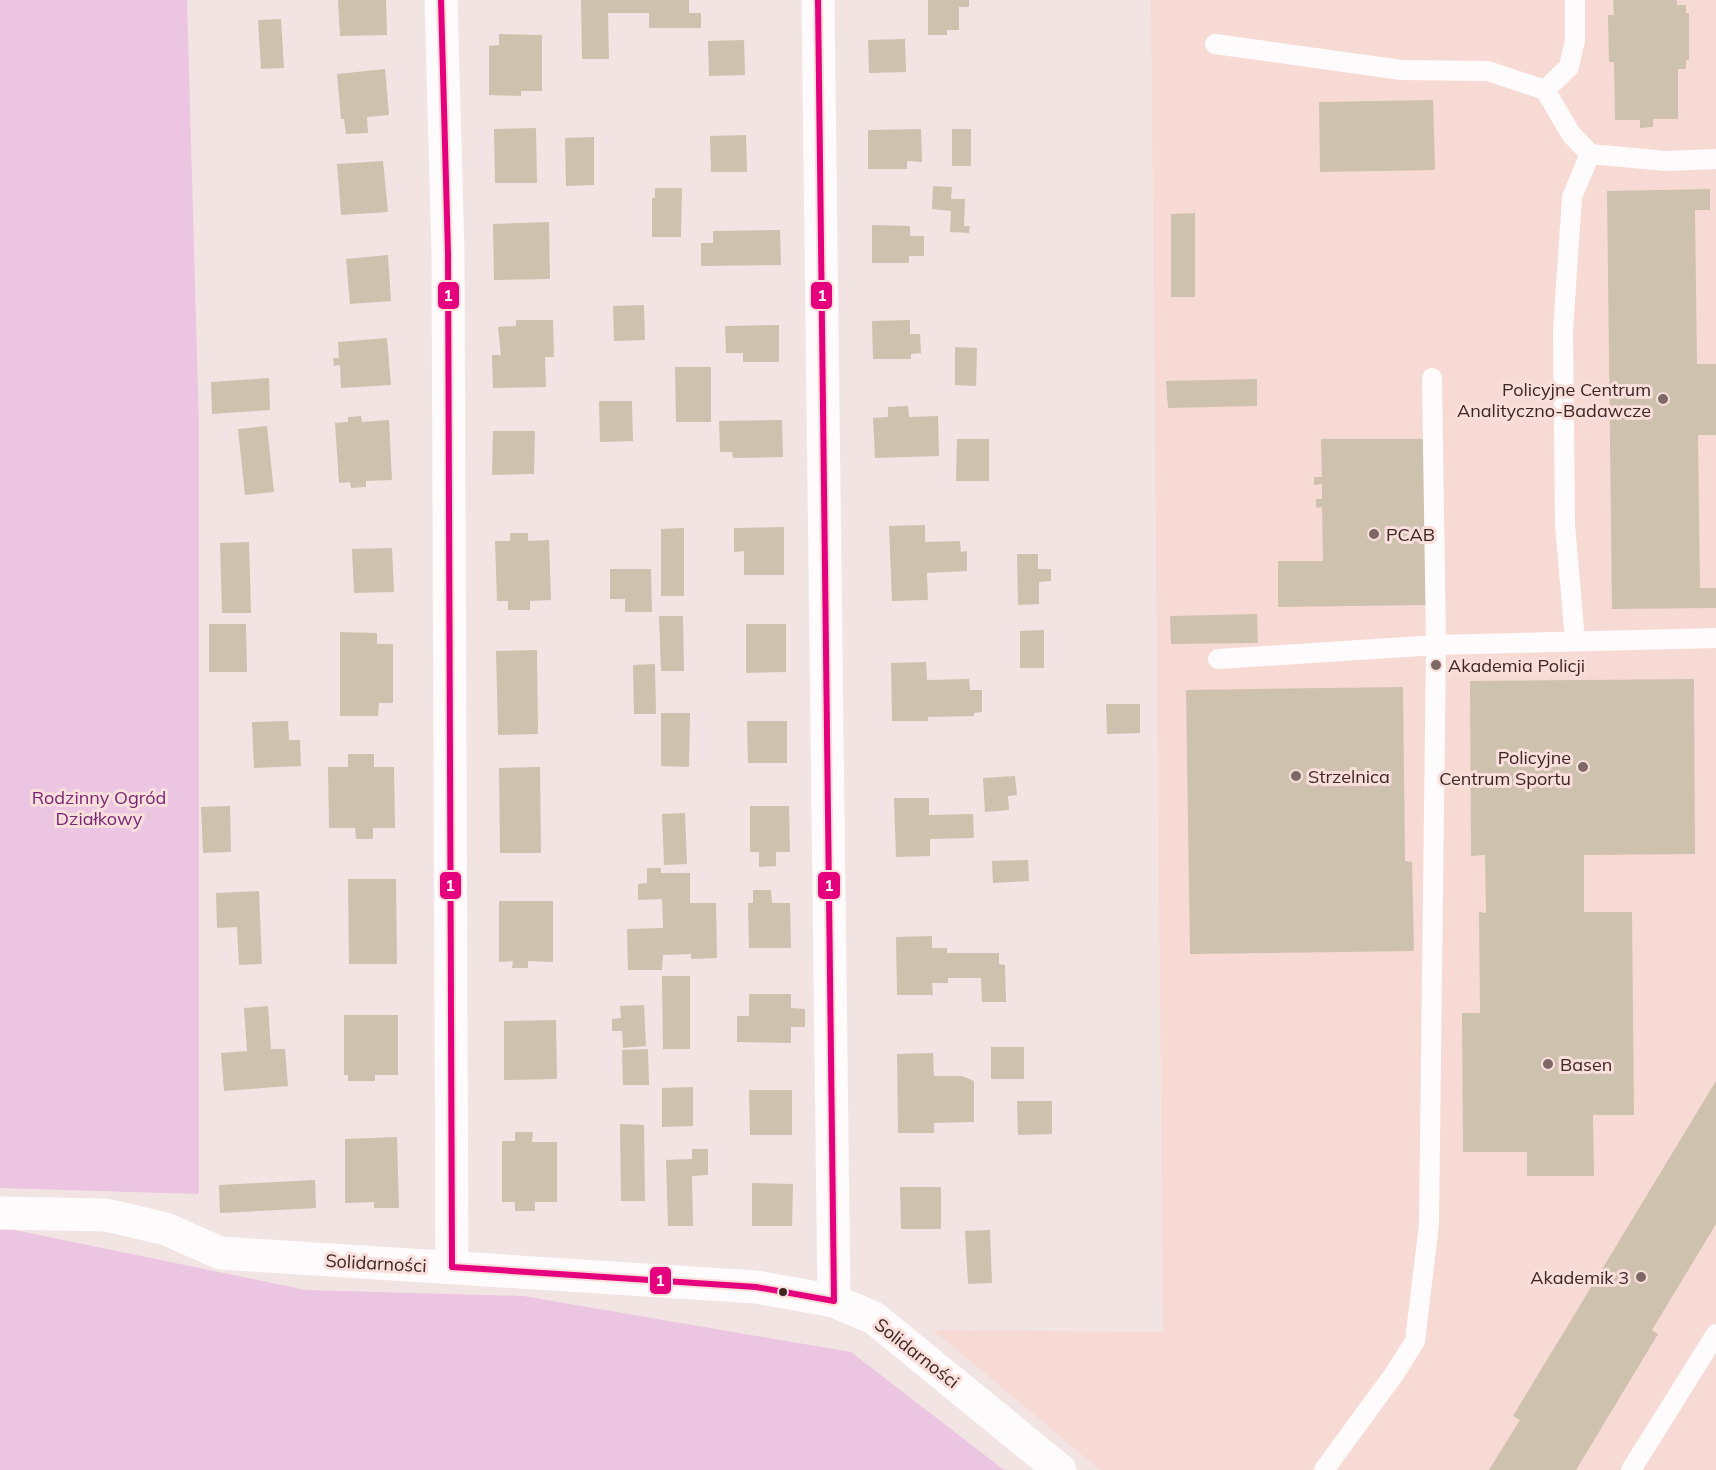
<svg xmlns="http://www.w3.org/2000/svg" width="1716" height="1470" viewBox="0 0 1716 1470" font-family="Mulish,sans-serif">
  <rect width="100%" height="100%" fill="#f2e4e2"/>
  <path fill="#f8dad4" d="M1151 0H1716V1470H1100L933 1330 1163 1332Z"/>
  <path fill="#ebc5e1" d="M0 0H187L199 427V1194L0 1188Z
    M0 1227 306 1290 523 1296 851 1352 1004 1470H0Z"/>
  <path fill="#cec1ae" d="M338 0H386L387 35 340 36Z
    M581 0H689V13H701V28H649V13H608L609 59H582Z
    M928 0H969V7H959V30H947V35H928Z
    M1613 0H1677V5H1686V13H1689V60H1686V69H1678V119H1653V127L1640 128V120H1615L1614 62H1609L1608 15H1614Z
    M281 19 284 68 261 69 258 20Z
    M499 34 542 35V91H521V96L489 95V46L499 45Z
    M905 39 906 72 869 73 868 40Z
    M744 40 745 75 709 76 708 41Z
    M385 69 389 115 367 117 368 133 346 134 344 119H341L337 74Z
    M1433 100 1435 170 1320 172 1319 102Z
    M536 128 537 183H495L494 129Z
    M921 129 922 162 907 161V169H868V130Z
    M952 129H971V166H952Z
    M746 135 747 172H711L710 136Z
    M594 137V185L566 186 565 138Z
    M383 161 388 212 341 215 337 164Z
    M933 186 952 187 951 199H965L964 226H970L969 233 950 232 951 211 932 209Z
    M655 188H682L681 237H652V198H655Z
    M1710 189V210H1695L1697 364H1716V435H1698L1700 588H1716V608L1612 609 1607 191Z
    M1195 213V297H1171V214Z
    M549 222 550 279 494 280 493 224Z
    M872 225 910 226V236H924V256H909V263H872Z
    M780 230 781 265 701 266V243H713V231Z
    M388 255 391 301 350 304 346 259Z
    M644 305 645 340 614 341 613 306Z
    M516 320H553L554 357H545L546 387 493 388 492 355H501L498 327 516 326Z
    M910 320V334H920L921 353 911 354V359H873L872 321Z
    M779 325V362H743V353H726L725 326Z
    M387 338 391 385 341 388 340 365 334 366 333 358H339L338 342Z
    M955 347 977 348 976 386 955 385Z
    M675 367H711V422H676Z
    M269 378 270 410 212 414 211 382Z
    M1257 379V406L1168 408 1166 381Z
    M599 401H632L633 441 600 442Z
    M908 406 909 417 938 416 939 456 875 458 873 418 888 417V407Z
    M361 416 362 422 389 420 392 480 366 481V487L351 488 350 482 339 483 335 423 348 422V417Z
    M782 420 783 457 733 458 732 452H720L719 421Z
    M267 426 274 492 245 495 238 429Z
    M493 431H535L534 474 492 475Z
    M957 439H989V481H956Z
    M1321 439H1426L1427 605 1278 607V561H1323L1322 507 1316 508V499H1322V484L1314 485V477H1322Z
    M925 525V542L960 541 961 552 967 551V571L927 573 928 600 892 601 889 526Z
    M784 527V575H744V551L734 552V528Z
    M684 528V596H661V529Z
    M510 533H528V541L549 540 551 600 530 601V610H508V601H497L495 541H510Z
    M249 542 251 613H222L220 543Z
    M392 548 394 592 354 593 352 549Z
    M1017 554H1038V569H1051V581L1039 582V604L1018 605Z
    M610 569H651L652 612H625V599H610Z
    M1257 614 1258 643 1171 644 1170 616Z
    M659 616H683L684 671H661Z
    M209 624H246L247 672H209Z
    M746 624H786V672L746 673Z
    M1044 630V668H1020V631Z
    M340 632 377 633V644H393V703H379L378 716H340Z
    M537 650 538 734 498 735 496 651Z
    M926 662 927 680 969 679 970 690H982V712L974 713V716L928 717V721H892L891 663Z
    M655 664 656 714H634L633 665Z
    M1694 679 1695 854 1584 855V912H1632L1634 1115H1593L1594 1176H1527V1152H1463L1462 1013H1480L1479 912 1486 913 1485 855 1471 856 1470 681Z
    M1403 687 1405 861 1412 862 1414 951 1190 954 1186 690Z
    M1106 704H1140V733L1107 734Z
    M661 713H690L689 767 661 766Z
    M288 721 289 740H300L301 766 254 768 252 722Z
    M747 721H787V763H748Z
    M348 754H374V767H394L395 828H373V839H356L355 828H329L328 767H348Z
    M540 767 541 853H500L499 768Z
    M1015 776 1017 795 1008 796 1009 810 985 812 983 778Z
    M894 798H929V815L973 814 974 838 930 839V856L896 857Z
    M230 806 231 852 203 853 201 807Z
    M750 806H789L790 852H776V866L759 867V852H750Z
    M685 813 687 864 664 865 662 814Z
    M1028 860 1029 881 993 883 992 861Z
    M647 868H661V873H690V903H716L717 958 691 959V954L663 955 662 970H628L627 929 663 928 662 899 638 900V884L647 883Z
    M348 879H396L397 964H349Z
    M753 890H771L772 903H790L791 948H749L748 903H753Z
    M259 891 262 964 239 965 237 927 217 928 216 893Z
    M499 901H553V962L528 961V968H512L513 961 499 962Z
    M932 936V948H947V953H999V964L1005 965 1006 1002H982L981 978H948V983H932L933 995H897L896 937Z
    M662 976H690V1049H663Z
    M749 994H791V1008L805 1009V1027H791V1043L737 1042V1016H749Z
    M644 1005 646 1046 623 1048 622 1031H612V1019L621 1018 620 1006Z
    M268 1006 271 1049H285L288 1086 224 1091 221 1053 247 1051 244 1008Z
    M344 1015H398V1075H375V1081H348V1075H344Z
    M556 1020 557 1079 504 1080V1021Z
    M991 1047H1024V1079H991Z
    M648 1049 649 1085H623L622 1050Z
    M933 1053 934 1076H962L974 1081V1122L934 1123V1133H898L897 1054Z
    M1716 1081V1224L1652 1330 1658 1334 1576 1470H1489L1520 1420 1513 1416Z
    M693 1087V1126L662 1127V1088Z
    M749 1090H792V1135H750Z
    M1017 1101H1052V1134L1018 1135Z
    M620 1124 644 1125 645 1201H621Z
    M515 1132H533L532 1142H557V1202H535V1211H515V1202H502V1141H515Z
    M397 1137 399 1208H374V1202L345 1203V1139Z
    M692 1149H708V1175L692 1176 693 1226H668L666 1160 692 1159Z
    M315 1180 316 1208 220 1213 219 1185Z
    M752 1183 793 1184 792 1226H752Z
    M900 1187H941V1229H901Z
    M990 1230 992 1283 968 1284 965 1231Z"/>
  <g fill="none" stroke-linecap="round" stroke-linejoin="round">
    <path stroke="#fdfbfb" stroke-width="20" d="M1215 44 1401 70 1488 71 1545 90 1571 134 1590 154 1666 161 1716 159
      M1545 90 1569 67 1575 40V0
      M1575 641 1565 524 1563 331 1572 197 1590 154
      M1218 659 1436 645 1716 638
      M1324 1470 1395 1373 1415 1341 1429 1224 1436 645 1432 378
      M1631 1470 1716 1334"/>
    <path stroke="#fdfbfb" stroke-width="33" d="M441 0 448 253 452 1267
      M818 0 834 1301
      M0 1213 106 1215 166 1229 220 1253 756 1287 834 1301 874 1318 1060 1470"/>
    <g stroke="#f9dfdb" stroke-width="10">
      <path id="bus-1" d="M441 0 448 253 452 1267 756 1287 834 1301 818 0"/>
    </g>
    <use href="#bus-1" stroke="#e5007d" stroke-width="6"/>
  </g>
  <g fill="#7d6865" stroke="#f9dfdb" stroke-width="2">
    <circle cx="1663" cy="399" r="6"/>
    <circle cx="1374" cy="534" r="6"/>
    <circle cx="1436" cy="665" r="6"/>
    <circle cx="1583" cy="767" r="6"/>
    <circle cx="1296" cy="776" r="6"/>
    <circle cx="1548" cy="1064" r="6"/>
    <circle cx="1641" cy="1277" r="6"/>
  </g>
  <circle fill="#3e2622" stroke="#f9dfdb" stroke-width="2" cx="783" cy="1292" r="5"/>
  <g text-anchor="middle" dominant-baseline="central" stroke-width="6" stroke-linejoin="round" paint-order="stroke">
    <g font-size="18" fill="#3e2622" stroke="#f9dfdb" text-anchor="start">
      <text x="1651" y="389" text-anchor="end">Policyjne Centrum<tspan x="1651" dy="21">Analityczno-Badawcze</tspan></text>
      <text x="1386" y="534">PCAB</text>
      <text x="1448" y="665">Akademia Policji</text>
      <text x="1571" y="757" text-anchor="end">Policyjne<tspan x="1571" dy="21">Centrum Sportu</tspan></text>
      <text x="1308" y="776">Strzelnica</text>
      <text x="1560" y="1064">Basen</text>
      <text x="1629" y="1277" text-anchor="end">Akademik 3</text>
    </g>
    <g font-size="18" fill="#782575" stroke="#f9dfdb">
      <text x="99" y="797">Rodzinny Ogród<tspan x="99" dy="21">Działkowy</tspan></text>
    </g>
    <g font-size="18" fill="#3e2622" stroke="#f9dfdb">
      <text transform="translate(376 1263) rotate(3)">Solidarności</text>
      <text transform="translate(917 1353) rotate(38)">Solidarności</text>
    </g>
  </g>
  <g stroke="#f9dfdb" stroke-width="2">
    <rect x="437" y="281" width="23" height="29" rx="6" fill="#e5007d"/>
    <rect x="810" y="281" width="23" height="29" rx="6" fill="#e5007d"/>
    <rect x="439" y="871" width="23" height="29" rx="6" fill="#e5007d"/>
    <rect x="817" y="871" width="24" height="29" rx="6" fill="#e5007d"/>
    <rect x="649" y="1266" width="23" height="29" rx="6" fill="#e5007d"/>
  </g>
  <g font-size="16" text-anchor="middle" font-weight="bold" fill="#fff">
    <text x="448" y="301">1</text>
    <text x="822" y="301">1</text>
    <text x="450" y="891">1</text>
    <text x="829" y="891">1</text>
    <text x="660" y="1286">1</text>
  </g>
</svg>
